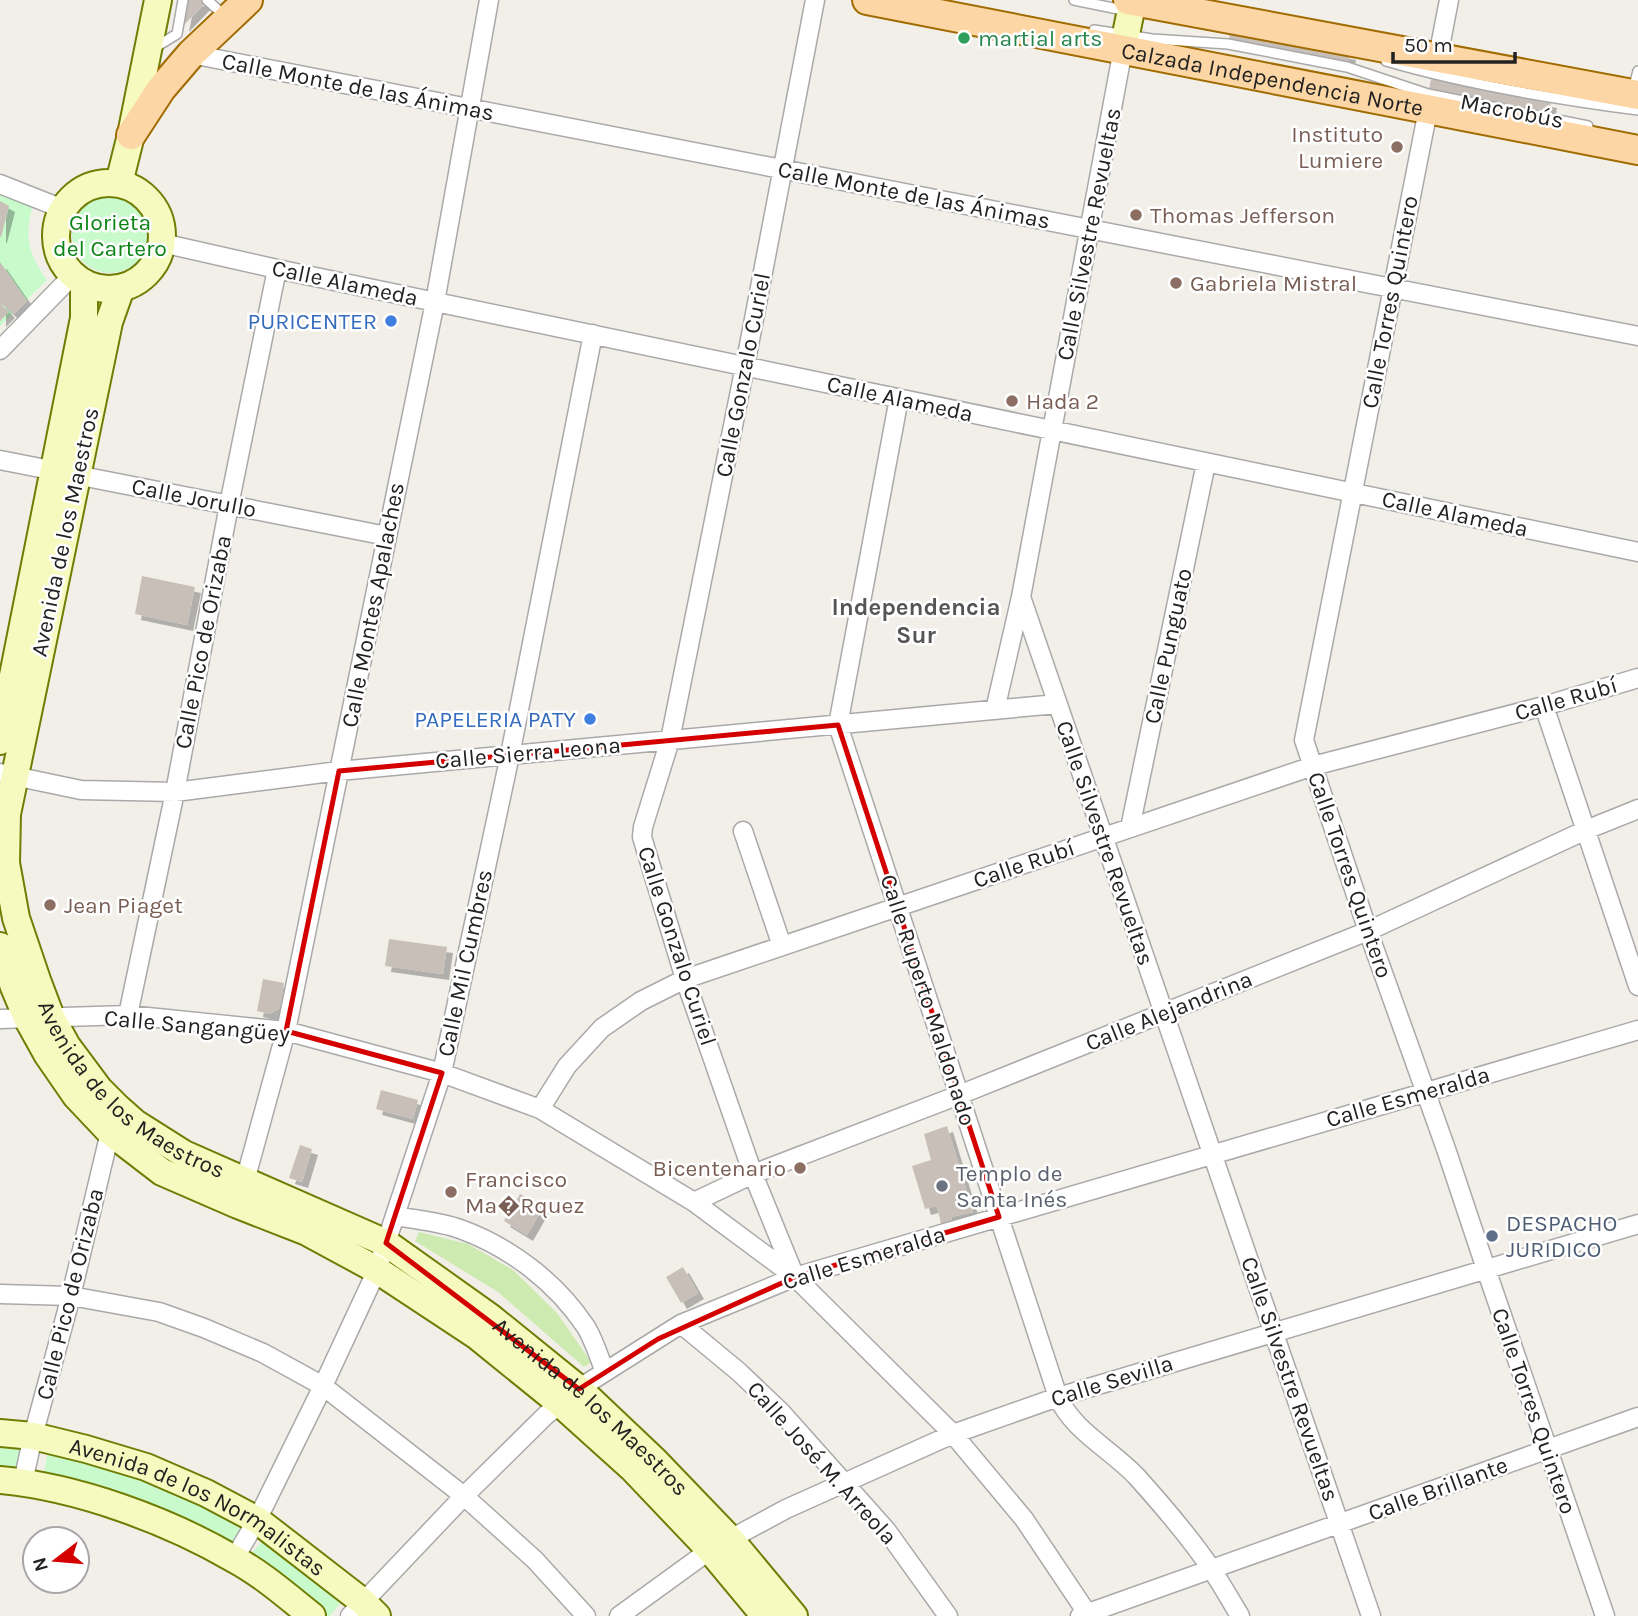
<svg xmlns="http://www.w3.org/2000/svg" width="1638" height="1616" viewBox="0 0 1638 1616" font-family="Karla,sans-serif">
  <defs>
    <filter id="shadow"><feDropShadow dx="6" dy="6" stdDeviation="0" flood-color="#0004"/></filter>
  </defs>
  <rect width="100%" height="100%" fill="#f2efe9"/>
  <path fill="#cdebb0" d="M419 1232 468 1244 513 1270 557 1313 591 1362 584 1367 498 1292 415 1241Z"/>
  <path fill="#c8facc" d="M0 192 33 205C24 237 28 253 47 280L0 326Z
    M72 235a38 38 0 1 1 76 0a38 38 0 1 1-76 0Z
    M0 1440H24L18 1475 0 1473Z
    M48 1450 176 1489 244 1522 229 1549 43 1478Z
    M266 1537 346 1596 330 1616H328L248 1557Z"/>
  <path fill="#c7bfb8" filter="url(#shadow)" d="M188 0H208L183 26Z
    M1230 31 1350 54 1348 64 1229 40Z
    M1431 79 1551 102 1549 112 1429 89Z
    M0 201 9 206 1 237H0Z
    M0 262 27 301 14 314 0 303Z
    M0 303 9 312 0 321Z
    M142 576 195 587 187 625 135 614Z
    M389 939 447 947 443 974 385 966Z
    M263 979 284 983 280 1008 270 1014 257 1011Z
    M381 1090 418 1100 413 1119 376 1109Z
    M947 1126 973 1212 951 1217 952 1225 942 1228 937 1206 925 1209 912 1166 931 1160 924 1134Z
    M300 1145 312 1149 302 1182 289 1178Z
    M520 1194 543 1207 527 1235 504 1221Z
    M683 1267 698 1293 681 1303 666 1277Z"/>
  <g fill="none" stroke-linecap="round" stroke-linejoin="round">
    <g stroke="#a9a9a9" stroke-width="12">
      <path id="lane" d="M207 0 226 17
        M1074 0 1128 11
        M1094 30 1152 39 1228 44 1347 67 1428 94 1588 126
        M154 48 177 34 183 0
        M1386 61C1468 85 1553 99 1638 110
        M1633 89 1638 71"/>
    </g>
    <g stroke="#a9a9a9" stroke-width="21">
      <path id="street" d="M815 0 745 366 670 740 643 827 642 837 685 979 753 1174 795 1277 953 1434 1024 1519 1089 1616
        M191 54 1638 336
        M1438 57 1449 0
        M1428 110 1304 740 1368 931 1446 1149 1486 1269 1605 1616
        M0 184 63 209
        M162 243 277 269 1638 552
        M0 350 73 275
        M899 398 838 725 1058 1397C1073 1431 1112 1450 1137 1477 1163 1506 1190 1537 1212 1570 1222 1585 1231 1601 1240 1616
        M0 460 387 536
        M1021 597 1371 1616
        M1544 706 1638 986
        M995 710 1021 597 1123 49
        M0 773 81 790 175 792 339 771 1057 704
        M1130 828 1206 463
        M743 831 782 946
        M128 1015 175 792 229 505 277 269
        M0 1019 128 1015 286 1031 442 1073 540 1109 694 1202 795 1277
        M540 1109 567 1066 602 1028 641 1001 685 979 1313 766 1544 706 1638 678
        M243 1188 286 1031 435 302 489 0
        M694 1202 753 1174 959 1095 1368 931 1586 830 1638 809
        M396 1216C417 1220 440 1222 460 1229 510 1247 556 1282 586 1327 594 1340 599 1357 605 1372
        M0 1294 71 1296 159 1312 204 1328 263 1353 323 1386 464 1496 535 1560 586 1616
        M681 1324 739 1372 781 1412 887 1531 948 1616
        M23 1482 33 1436 71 1296 112 1124
        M234 1559 257 1520 323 1386 377 1270 442 1073 510 755 593 334
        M350 1616 464 1496 546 1415 561 1404 586 1384 681 1324 795 1277 1638 1030
        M619 1616 710 1550 786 1509 953 1434 1058 1397 1638 1224
        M1080 1616 1638 1417"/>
    </g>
    <g stroke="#707d05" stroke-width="30">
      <g id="secondary">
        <path d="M1123 49 1133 0"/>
        <circle cx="109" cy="236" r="53"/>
        <path d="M119 183 131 135 158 0"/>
        <path id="s1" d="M121 288 109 322 7 814 6 863 16 918 37 980 51 1017 67 1046 99 1089 117 1107 135 1123 184 1154 386 1243 490 1317 579 1389 655 1461 730 1539 794 1616"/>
        <path d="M0 741 84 318V283"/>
        <path d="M0 946 14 987 27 1018 47 1054 76 1096 110 1132 162 1172 238 1205 307 1232 377 1270 477 1336 561 1404 632 1468 710 1550 765 1616"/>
        <path id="s2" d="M0 1433 33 1436 86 1449 146 1467 206 1493 257 1520 363 1602 377 1616"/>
        <path d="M0 1480C77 1487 167 1520 234 1559 262 1574 287 1596 312 1616"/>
      </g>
    </g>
    <g stroke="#a06b00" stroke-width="32">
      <g id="primary">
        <path id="s3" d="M867 0 1638 150"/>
        <path d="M1128 0 1638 95"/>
        <path d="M131 135 161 89 191 54 248 0"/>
      </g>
    </g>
    <use href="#lane" stroke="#fff" stroke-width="9"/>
    <use href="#street" stroke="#fff" stroke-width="18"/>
    <use href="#secondary" stroke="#f7fabf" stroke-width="26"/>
    <use href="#primary" stroke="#fcd6a4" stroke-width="28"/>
  </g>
  <path fill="none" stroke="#d40000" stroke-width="5" stroke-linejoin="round" d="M838 725 999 1217 795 1277 658 1339 579 1389 386 1243 442 1073 286 1031 339 771Z"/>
  <circle fill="#2e9e5b" stroke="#fff" stroke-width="2.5" cx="964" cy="38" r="7"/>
  <g fill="#8d6e63" stroke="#fff" stroke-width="2.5">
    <circle cx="1397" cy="147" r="7"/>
    <circle cx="1136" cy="215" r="7"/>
    <circle cx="1176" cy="283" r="7"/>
    <circle cx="1012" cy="401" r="7"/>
    <circle cx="50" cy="905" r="7"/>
    <circle cx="800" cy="1168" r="7"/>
    <circle cx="451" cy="1192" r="7"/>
  </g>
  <g fill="#3f7fe0" stroke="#fff" stroke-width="2.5">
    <circle cx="391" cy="321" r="7"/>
    <circle cx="590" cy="719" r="7"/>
  </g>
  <circle fill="#6b7280" stroke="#fff" stroke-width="2.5" cx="942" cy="1186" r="7"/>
  <circle fill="#5c6f8a" stroke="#fff" stroke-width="2.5" cx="1492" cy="1236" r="7"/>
  <g text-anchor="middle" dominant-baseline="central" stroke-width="5" stroke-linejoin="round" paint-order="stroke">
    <g font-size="23" fill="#27864d" stroke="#fff" text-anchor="start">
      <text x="978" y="38">martial arts</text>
    </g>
    <g font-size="23" fill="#222" stroke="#fff">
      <text stroke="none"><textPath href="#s3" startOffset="413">Calzada Independencia Norte</textPath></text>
      <text transform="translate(358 87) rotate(11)">Calle Monte de las Ánimas</text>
      <text transform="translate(1512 111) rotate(11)">Macrobús</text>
      <text transform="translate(914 195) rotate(11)">Calle Monte de las Ánimas</text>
      <text transform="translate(1089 234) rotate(-79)">Calle Silvestre Revueltas</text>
      <text transform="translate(345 283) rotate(12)">Calle Alameda</text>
      <text transform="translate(1390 302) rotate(-79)">Calle Torres Quintero</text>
      <text transform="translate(743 375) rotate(-79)">Calle Gonzalo Curiel</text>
      <text transform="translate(900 399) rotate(12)">Calle Alameda</text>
      <text transform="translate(194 498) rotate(11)">Calle Jorullo</text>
      <text transform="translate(1455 514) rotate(12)">Calle Alameda</text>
      <text transform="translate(65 532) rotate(-78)">Avenida de los Maestros</text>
      <text transform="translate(373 605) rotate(-79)">Calle Montes Apalaches</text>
      <text transform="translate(203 642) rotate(-79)">Calle Pico de Orizaba</text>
      <text transform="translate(1168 646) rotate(-78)">Calle Punguato</text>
      <text transform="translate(1566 699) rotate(-16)">Calle Rubí</text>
      <text transform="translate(528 753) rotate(-5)">Calle Sierra Leona</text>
      <text transform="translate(1105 843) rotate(71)">Calle Silvestre Revueltas</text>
      <text transform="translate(1024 864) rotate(-19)">Calle Rubí</text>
      <text transform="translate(1350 875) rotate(71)">Calle Torres Quintero</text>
      <text transform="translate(677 946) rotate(72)">Calle Gonzalo Curiel</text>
      <text transform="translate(465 963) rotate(-78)">Calle Mil Cumbres</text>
      <text transform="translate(928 1000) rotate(72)">Calle Ruperto Maldonado</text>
      <text transform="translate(1169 1011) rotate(-22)">Calle Alejandrina</text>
      <text transform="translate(197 1026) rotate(5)">Calle Sangangüey</text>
      <text stroke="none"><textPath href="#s1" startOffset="859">Avenida de los Maestros</textPath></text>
      <text transform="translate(1408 1097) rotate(-16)">Calle Esmeralda</text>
      <text transform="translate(864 1258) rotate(-17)">Calle Esmeralda</text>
      <text transform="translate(70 1294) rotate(-76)">Calle Pico de Orizaba</text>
      <text transform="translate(1290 1379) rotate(71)">Calle Silvestre Revueltas</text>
      <text transform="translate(1112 1381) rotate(-17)">Calle Sevilla</text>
      <text stroke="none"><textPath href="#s1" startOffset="1426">Avenida de los Maestros</textPath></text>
      <text transform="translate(1534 1411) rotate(71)">Calle Torres Quintero</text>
      <text transform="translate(822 1463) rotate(48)">Calle José M. Arreola</text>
      <text transform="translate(1438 1489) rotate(-20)">Calle Brillante</text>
      <text stroke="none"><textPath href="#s2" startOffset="214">Avenida de los Normalistas</textPath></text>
    </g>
    <g font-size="23" fill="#785e54" stroke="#fff" text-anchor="start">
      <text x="1383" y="134" text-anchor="end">Instituto<tspan x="1383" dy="26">Lumiere</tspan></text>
      <text x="1150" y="215">Thomas Jefferson</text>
      <text x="1190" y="283">Gabriela Mistral</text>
      <text x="1026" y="401">Hada 2</text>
      <text x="64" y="905">Jean Piaget</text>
      <text x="786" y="1168" text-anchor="end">Bicentenario</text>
      <text x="465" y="1179">Francisco<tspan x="465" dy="26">Ma�Rquez</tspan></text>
    </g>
    <g font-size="23" fill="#0c8416" stroke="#fff">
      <text x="110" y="222">Glorieta<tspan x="110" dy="26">del Cartero</tspan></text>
    </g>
    <g font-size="23" fill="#366cbe" stroke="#fff" text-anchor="end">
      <text x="377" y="321">PURICENTER</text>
      <text x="576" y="719">PAPELERIA PATY</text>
    </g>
    <g font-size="23" fill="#5b616d" stroke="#fff" text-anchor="start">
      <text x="956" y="1173">Templo de<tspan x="956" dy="26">Santa Inés</tspan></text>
    </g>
    <g font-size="23" fill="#4e5e75" stroke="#fff" text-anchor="start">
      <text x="1506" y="1223">DESPACHO<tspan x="1506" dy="26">JURIDICO</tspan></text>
    </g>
    <g font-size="24" font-weight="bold" fill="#555" stroke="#fff">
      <text x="916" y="607">Independencia<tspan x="916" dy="28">Sur</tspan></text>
    </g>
  </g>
  <g transform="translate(56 1560) rotate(254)"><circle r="33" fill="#ffffff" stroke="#a7a7a7" stroke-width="2"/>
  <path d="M0-5L12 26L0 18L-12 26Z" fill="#d40000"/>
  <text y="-10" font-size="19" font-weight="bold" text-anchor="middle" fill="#222222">N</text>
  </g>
  <path d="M1393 52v10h122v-10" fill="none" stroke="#222222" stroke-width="3.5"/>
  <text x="1404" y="52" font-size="21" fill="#222222" stroke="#ffffff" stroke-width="5" paint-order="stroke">50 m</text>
</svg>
